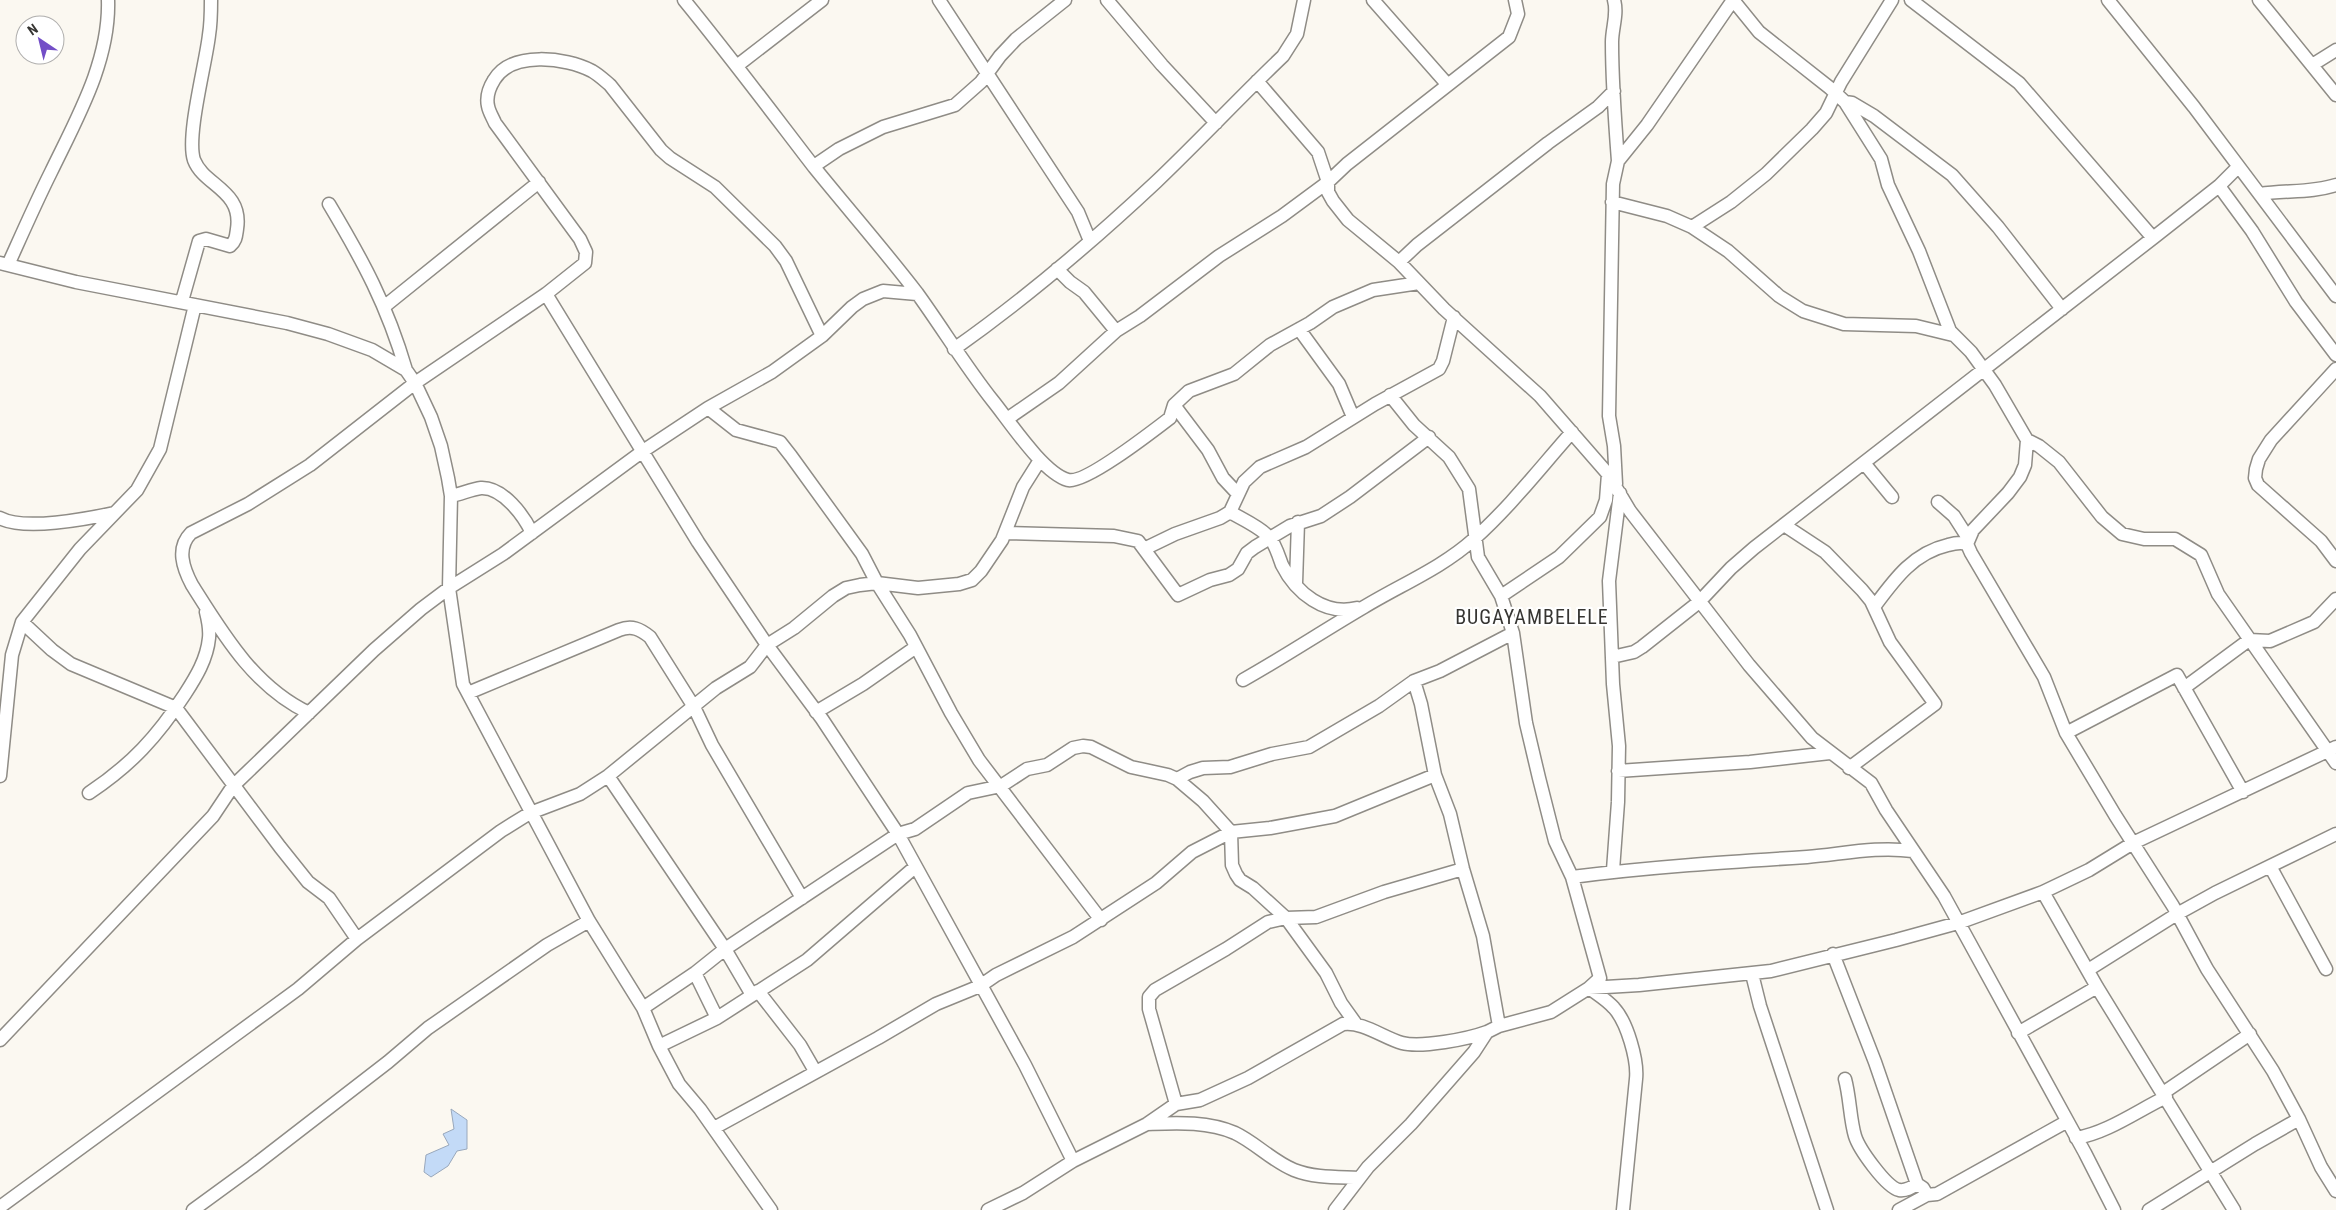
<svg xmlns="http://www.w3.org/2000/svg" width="2336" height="1210" viewBox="0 0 2336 1210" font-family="'Roboto Condensed',sans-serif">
  <rect width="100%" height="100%" fill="#fbf8f1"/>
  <path fill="#c3daf7" stroke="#99a8bc" d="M451 1109 467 1120V1149L457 1151 448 1166 431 1177 424 1172 426 1155 449 1145 443 1134 454 1129Z"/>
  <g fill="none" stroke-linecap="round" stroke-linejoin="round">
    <g stroke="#8f8c86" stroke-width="15">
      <path id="minor" d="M684 0C729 55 771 111 814 167 848 209 884 250 917 293 943 329 966 367 993 401 1010 422 1043 473 1068 480 1085 484 1153 431 1170 418L1174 405 1189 391 1234 374 1270 345 1310 323 1333 307 1373 290 1419 283
        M939 0 1078 212 1090 241
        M1107 0 1162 65 1216 123
        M1373 0 1447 84
        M1515 0 1518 14 1509 37 1347 164 1328 182V192L1333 201 1348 220 1399 262 1444 309 1540 396 1608 474 1630 511 1749 665 1812 738 1871 783 1886 810 1944 896 2085 1153 2114 1210
        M1614 0C1618 14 1612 28 1612 42 1612 82 1615 122 1618 161
        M1733 0 1759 32 1830 88 1845 102 1881 159 1888 185 1919 251 1950 331 1971 352 1995 385 2027 440 2025 465 2020 477 2008 493 1973 530 1967 544 1971 553 2044 677 2066 733 2115 815 2173 906 2207 969 2273 1071 2299 1119 2321 1167 2336 1191
        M1911 0 2019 83 2153 238
        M2108 0 2194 107 2336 296
        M2259 0 2336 95
        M738 65 822 0
        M2312 65 2336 50
        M1845 102 1852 103 1874 116 1952 175 1998 227 2062 309
        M814 166 839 149 883 127 955 105 981 82 1000 56 1016 39 1065 0
        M2219 186 2252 231 2296 302 2336 355
        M2260 194C2285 190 2312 193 2336 185
        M1612 202 1667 216 1692 227 1731 202 1766 174 1812 129 1826 113 1841 82 1892 0
        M329 204C363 261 387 305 406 370
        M1692 227 1728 251 1779 296 1803 311 1844 324 1916 326 1953 335
        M1399 262 1417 245 1548 143 1598 107 1614 91
        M0 263 76 282 287 323 328 334 372 350 406 370 415 383 431 417 441 446 448 478 451 496 449 588 463 684 589 921 643 1008 659 1046 679 1084 700 1109 771 1210
        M8 265C22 234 36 202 51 172 77 118 110 61 108 0
        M1057 269 1070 282 1084 292 1116 331
        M546 294 698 542 767 645 822 719 898 834 1025 1065 1073 1161
        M182 301 199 241 206 239 230 246C236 241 236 236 237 229 243 190 204 186 194 160 186 136 206 63 209 35 211 23 211 11 211 0
        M385 306 539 182
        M1299 329 1339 384 1353 417
        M954 349C1025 299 1093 241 1156 182 1199 141 1240 97 1283 56L1297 34 1304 0
        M2336 369 2271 440 2259 459 2256 469 2255 478 2258 485 2321 541 2336 561
        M1390 395 1414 425 1449 457 1469 489 1478 557 1501 596 1513 633 1526 723 1539 778 1555 841 1572 877 1600 978 1589 988C1597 994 1607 1000 1614 1008 1627 1022 1638 1060 1636 1079L1623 1210
        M1174 405 1208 450 1223 478 1238 494
        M708 408 736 430 780 442 791 456 862 554 877 583 910 635 951 713 979 760 1101 920
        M1007 419 1059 383 1116 331 1140 316 1219 256 1282 216 1328 182 1318 152 1257 81
        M2027 440 2039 446 2059 462 2102 517 2122 534 2144 539H2175L2201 555 2218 594 2336 763
        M1864 463 1892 497
        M1616 484 1614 446 1609 416 1613 184 1618 161 1647 125 1733 0
        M451 496C461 494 472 489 481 488 503 487 524 516 532 533
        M1938 502 1954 516 1968 538
        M1230 512 1244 482 1260 467 1306 447 1375 404 1439 369 1443 361 1454 317
        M0 518C24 531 87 519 114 513
        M1784 525 1825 552 1862 590 1871 601 1890 642 1935 704 1849 768
        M1005 533 1114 536 1138 541 1178 595 1210 580 1229 575 1238 569 1247 553 1255 547 1290 526 1321 516 1350 497 1429 437
        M1144 549 1175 534 1220 518 1230 512C1242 519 1260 527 1269 537 1275 543 1279 557 1282 565 1296 593 1325 616 1357 608
        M1296 583 1298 522
        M1501 596 1559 557 1600 517 1606 500 1608 474
        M1874 607C1894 580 1913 553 1948 545 1955 543 1961 542 1967 544
        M22 622 52 650 71 664 176 708 280 847 308 882 329 898 357 939
        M1612 657 1634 652 1642 647 1699 602 1731 568 1754 548 2153 238 2219 186 2238 167
        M1243 680C1284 657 1323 631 1364 607 1400 585 1442 568 1474 539 1510 507 1540 468 1572 432
        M1414 681 1421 704 1435 775 1450 814 1463 869 1483 936 1499 1026
        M2184 688 2249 640 2270 641 2314 622 2336 599
        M468 693 619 630C632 625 640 629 650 637L694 707 712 745 802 898
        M816 712 863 684 916 647
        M309 713C254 687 223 634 192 585 183 568 176 548 191 533L248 504 310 465 415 383 546 294 585 263 586 252 580 239 495 123C493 118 489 112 488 106 486 97 489 88 494 80 511 51 565 57 592 71 599 75 604 80 610 85L661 150 670 158 715 187 775 246 786 261 822 336
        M2066 733 2177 675 2243 792
        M1618 771 1750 762 1830 753
        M0 776 12 655 22 622 80 549 137 490 160 449 195 305
        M608 776 725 949 752 995
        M1177 779 1190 772 1203 768 1230 767 1272 754 1309 747 1379 706 1414 681 1440 671 1513 633
        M89 793C131 765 157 737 185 694 196 677 207 659 209 638 210 629 208 620 206 612
        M2270 866 2326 969
        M1613 870 1618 802 1619 746 1613 684 1609 581 1620 493
        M1572 877C1649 867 1728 862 1807 857 1843 854 1877 846 1913 851
        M2043 892 2097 987 2234 1210
        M1833 954 1875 1062 1917 1184 1923 1188 1927 1195 1937 1194 2066 1122
        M2088 970 2177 914 2215 893 2336 834
        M695 973 717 1018
        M1752 974 1760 1006 1827 1210
        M758 991 800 1045 815 1071
        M643 1008 695 973 725 949 898 834 915 829 968 793 1001 786 1027 769 1047 765 1073 748 1083 746 1091 747 1131 767 1168 775 1177 779 1203 801 1231 832 1232 865 1236 874 1240 880 1253 888 1286 918 1326 973 1341 1003 1356 1024
        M2018 1033 2097 987
        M0 1040 213 816 233 786 374 650 421 609 449 588 503 554 643 451 708 408 772 372 822 336 852 307 863 299 883 291 917 294
        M659 1046 717 1018 807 960 915 867
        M1845 1079C1850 1097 1850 1120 1855 1136 1859 1149 1886 1187 1899 1190 1906 1191 1911 1188 1917 1184
        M2163 1093 2250 1034
        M1176 1104 1149 1009V997L1155 990 1226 949 1268 922 1286 918 1316 917 1384 892 1463 869
        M1147 1124C1176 1123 1207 1121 1235 1133 1256 1143 1272 1161 1294 1170 1314 1178 1337 1177 1359 1178
        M714 1128 878 1038 936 1004 980 986 996 975 1073 937 1156 883 1192 852 1231 832 1270 828 1335 816 1435 775
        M2076 1138C2107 1133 2137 1111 2166 1097
        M0 1207 298 989 357 939 501 831 530 813 580 794 608 776 716 688 750 667 767 645 794 628 833 596 846 588 860 585 877 583 918 588 959 584 972 580 981 571 1002 540 1023 487 1040 460
        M193 1210 252 1167 388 1062 428 1028 547 945 589 921
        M988 1210 1023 1193 1073 1161 1147 1124 1176 1104 1200 1100 1248 1078 1343 1024C1362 1021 1384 1038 1402 1043 1421 1048 1468 1039 1487 1032
        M1335 1210 1368 1167 1411 1124 1474 1052 1487 1032 1499 1026 1551 1012 1589 988 1639 985 1771 971 1896 940 1958 923 2043 892 2089 870 2133 843 2336 747
        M1899 1210 1927 1195
        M2149 1210 2255 1144 2299 1119"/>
    </g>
    <use href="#minor" stroke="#fff" stroke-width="12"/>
  </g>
  <g text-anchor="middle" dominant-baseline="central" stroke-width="4.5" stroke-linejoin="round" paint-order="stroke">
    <g font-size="20" letter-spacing="1" fill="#363532" stroke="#fff">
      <text x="1532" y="617">BUGAYAMBELELE</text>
    </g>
  </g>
  <g transform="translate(40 40) rotate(325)"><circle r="24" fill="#ffffff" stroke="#afaead"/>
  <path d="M0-4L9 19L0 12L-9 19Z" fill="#734ec7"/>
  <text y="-8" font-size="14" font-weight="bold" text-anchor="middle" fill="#363532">N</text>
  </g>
</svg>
